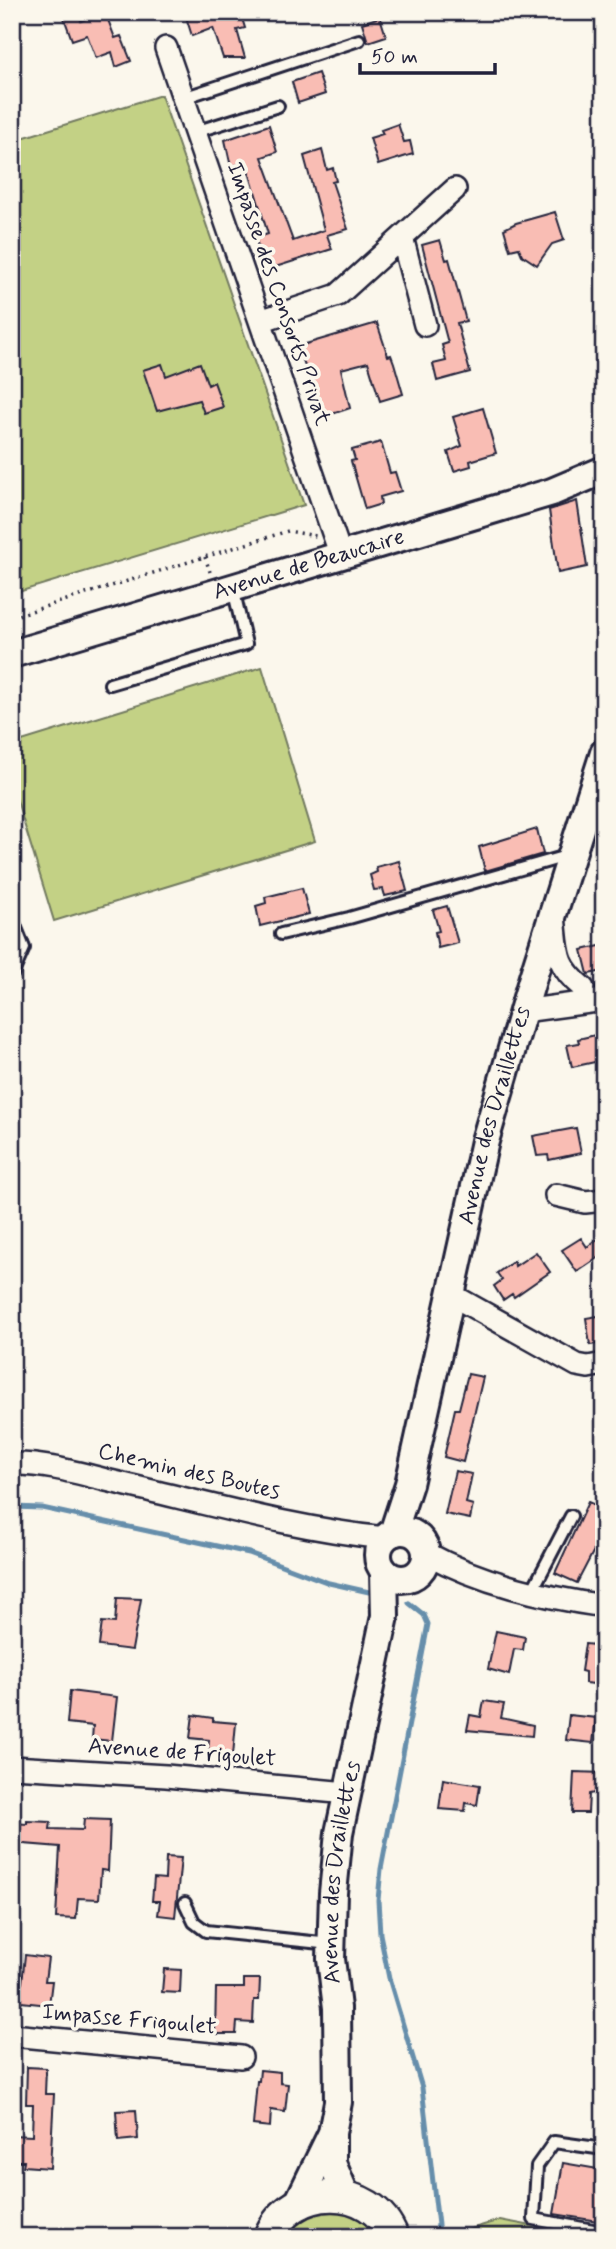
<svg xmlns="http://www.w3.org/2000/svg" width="616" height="2249" viewBox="0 0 616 2249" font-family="Mynerve,sans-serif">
  <rect width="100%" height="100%" fill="#fbf7ec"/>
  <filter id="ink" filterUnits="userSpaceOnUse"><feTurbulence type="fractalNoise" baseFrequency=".0143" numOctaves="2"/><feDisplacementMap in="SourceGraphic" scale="14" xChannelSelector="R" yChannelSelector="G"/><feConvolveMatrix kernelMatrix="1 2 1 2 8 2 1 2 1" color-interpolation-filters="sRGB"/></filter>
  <g filter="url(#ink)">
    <path fill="#c3d185" stroke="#727a60" stroke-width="2" d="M161 95 304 505 12 594V141Z
      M262 667 315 841 54 921 12 784V744Z
      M325 2209C348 2210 364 2217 376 2237H286C297 2222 307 2215 325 2209Z
      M500 2220 590 2237H454V2234Z"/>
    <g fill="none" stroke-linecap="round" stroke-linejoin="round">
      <path stroke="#668eab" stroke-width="5" d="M12 1507 42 1508 249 1553 329 1583 369 1592
        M409 1603 424 1615 428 1624 381 1869 378 1900 380 1934 389 1978 422 2088 438 2225 436 2237"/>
    </g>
    <path fill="#f9bdb4" stroke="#22223b" stroke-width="2" d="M62 12H78L81 21 105 12 115 38 121 36 131 61 116 67 112 52 96 58 87 35 72 40Z
      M201 12H240L245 28 237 30 245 58H223L213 28 192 36 186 17Z
      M380 17 386 36 368 42 362 23Z
      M318 73 325 94 298 103 292 82Z
      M398 124 404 142 410 141 413 154 378 165 370 138 383 134 381 130Z
      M269 125 277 152 262 157 293 241 324 230 304 156 322 150 327 170 333 168 336 181 332 182 348 229 327 235 332 249 266 270 255 238 268 234 249 172 243 163 231 167 225 140Z
      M555 212 564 240 552 244 537 265 522 255 519 248 510 250 504 229 516 223Z
      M440 240 446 260 449 259 466 321 457 323 470 372 437 381 433 364 446 361 442 345 448 343 422 245Z
      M377 323 388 356 391 355 394 363 403 394 380 401 368 362 341 369 350 408 320 418 299 346Z
      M200 363 208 385 214 382 223 407 204 413 199 400 157 411 143 370 162 364 166 376Z
      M483 408 496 453 470 461 471 466 454 471 448 452 462 446 453 417Z
      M381 442 390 473 395 472 401 491 380 497 381 504 365 509 351 461 355 460 352 450Z
      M577 501 587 567 558 573 549 510Z
      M537 829 543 854 485 871 479 847Z
      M399 861 407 891 385 896 383 889 374 890 370 875 377 872 376 867Z
      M302 888 309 914 260 926 256 906 266 903 265 897Z
      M447 906 458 943 438 948 435 932 439 931 433 910Z
      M604 945V971L588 974 582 950Z
      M600 1034 601 1038H604V1060L572 1067 567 1045 579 1043 578 1039Z
      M576 1128 581 1153 549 1160 548 1155 537 1156 533 1136Z
      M604 1234V1254L577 1272 562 1250 581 1238 587 1247Z
      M536 1252 550 1272 514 1297 512 1294 503 1300 494 1286 502 1280 497 1273 514 1261 515 1266Z
      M604 1315V1343L590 1345 586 1318Z
      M468 1374 483 1377 463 1462 444 1457 455 1409H459Z
      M455 1471 472 1474 466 1503 473 1505 470 1519 445 1514Z
      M588 1502 604 1509V1531L577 1583 555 1573Z
      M117 1598 141 1599 132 1650 99 1646 102 1622 115 1623Z
      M496 1631 525 1637 523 1650 514 1649 509 1675 488 1669Z
      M585 1644 604 1646V1685L585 1683V1672L581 1671Z
      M70 1691 117 1697 112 1741 92 1739 93 1726 67 1723Z
      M484 1701 504 1704 501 1718 533 1725 532 1736 467 1730 470 1715 481 1717Z
      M193 1715 213 1718V1721L236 1723 233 1755 208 1751 209 1740 190 1738Z
      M569 1715 596 1718 593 1743 566 1740Z
      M574 1772 604 1773V1791L589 1794 588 1813H572Z
      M443 1779 480 1785 477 1805 466 1803 465 1811 439 1809Z
      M84 1819 110 1820 108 1871 101 1870 99 1899 78 1898 76 1919 56 1918 60 1847 12 1843 13 1823 27 1824V1821L51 1822 50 1829 83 1830Z
      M166 1857 181 1858 175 1917 158 1915 160 1901H152L154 1878 165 1879Z
      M25 1955 48 1958 45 1981H52L49 2005 12 2001V1983H22Z
      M164 1969 181 1970 180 1993 162 1992Z
      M244 1979H260L259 2000H254L253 2023 237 2022 236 2034H215L216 1988H244Z
      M27 2067 46 2068 45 2094H54L50 2168 23 2166 24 2161H12V2135L32 2136 33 2104H26Z
      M260 2070 280 2072V2083L288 2084 285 2112 271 2110 270 2127 253 2125 257 2081H259Z
      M136 2110 138 2139 118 2141 116 2111Z
      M563 2163 604 2170V2222L554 2214Z"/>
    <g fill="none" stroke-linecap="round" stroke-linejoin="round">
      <g stroke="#22223b" stroke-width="16">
        <path id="service" d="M183 98 359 40
          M195 132 278 106
          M110 684 246 644 233 588
          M12 918 24 948 12 975
          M281 934 349 918 570 855
          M531 1593 571 1516
          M185 1903 194 1922 206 1931 331 1944
          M604 2149 554 2142 537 2166 534 2219 604 2232"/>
      </g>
      <g stroke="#22223b" stroke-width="26">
        <path id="minor" d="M166 48 341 556
          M402 237 425 325
          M260 321 338 295 455 189
          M554 916C558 950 554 964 583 988
          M523 1011 604 1000
          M556 1195 585 1202 604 1200
          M450 1294 577 1365 588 1367 604 1364
          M12 1464C48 1463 88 1476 123 1484 209 1504 297 1529 385 1538
          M426 1553C481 1583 542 1597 604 1606
          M12 1767 166 1776 347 1793
          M12 2035 241 2057"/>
      </g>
      <g stroke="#22223b" stroke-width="32">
        <g id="tertiary">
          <path id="s1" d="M12 654 552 492 604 470"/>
          <circle cx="402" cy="1555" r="24"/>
          <path id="s2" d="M393 1533 409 1484 485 1141 533 977 604 753"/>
          <path d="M332 2134V2163L346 2196"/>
          <path id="s3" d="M298 2203 332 2133 338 2102 337 2008 331 1959 333 1893 339 1833 385 1616 384 1571"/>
        </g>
      </g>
      <g stroke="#22223b" stroke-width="35">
        <path id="secondary" d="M269 2237C291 2183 372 2181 393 2237"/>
      </g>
      <path stroke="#22223b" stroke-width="3.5" stroke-dasharray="2 5" stroke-linecap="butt" d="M205 557 210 572
        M12 617 288 531 316 536"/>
      <use href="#service" stroke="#fbf7ec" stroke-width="10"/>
      <use href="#minor" stroke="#fbf7ec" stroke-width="21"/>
      <use href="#tertiary" stroke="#fbf7ec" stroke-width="26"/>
      <use href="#secondary" stroke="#fbf7ec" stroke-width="30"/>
    </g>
  </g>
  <g text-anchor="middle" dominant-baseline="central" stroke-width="7" stroke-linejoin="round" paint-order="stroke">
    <g font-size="23" fill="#22223b" stroke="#fbf7ec">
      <text transform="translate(278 294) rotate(71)">Impasse des Consorts Privat</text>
      <text stroke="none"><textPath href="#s1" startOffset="310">Avenue de Beaucaire</textPath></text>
      <text stroke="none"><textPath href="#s2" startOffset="430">Avenue des Draillettes</textPath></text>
      <text transform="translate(189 1472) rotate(13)">Chemin des Boutes</text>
      <text transform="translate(182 1753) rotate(4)">Avenue de Frigoulet</text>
      <text stroke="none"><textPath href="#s3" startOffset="340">Avenue des Draillettes</textPath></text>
      <text transform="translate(129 2020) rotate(5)">Impasse Frigoulet</text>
    </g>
  </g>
  <rect width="616" height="2249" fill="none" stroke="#fbf7ec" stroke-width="42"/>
  <rect x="21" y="21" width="574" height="2207" fill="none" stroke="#22223b" stroke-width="2.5" filter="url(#ink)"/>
  <path d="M360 63v10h135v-10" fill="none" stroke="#22223b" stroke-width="3.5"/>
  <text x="371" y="63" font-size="21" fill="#22223b" stroke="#fbf7ec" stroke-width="5" paint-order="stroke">50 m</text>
</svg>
